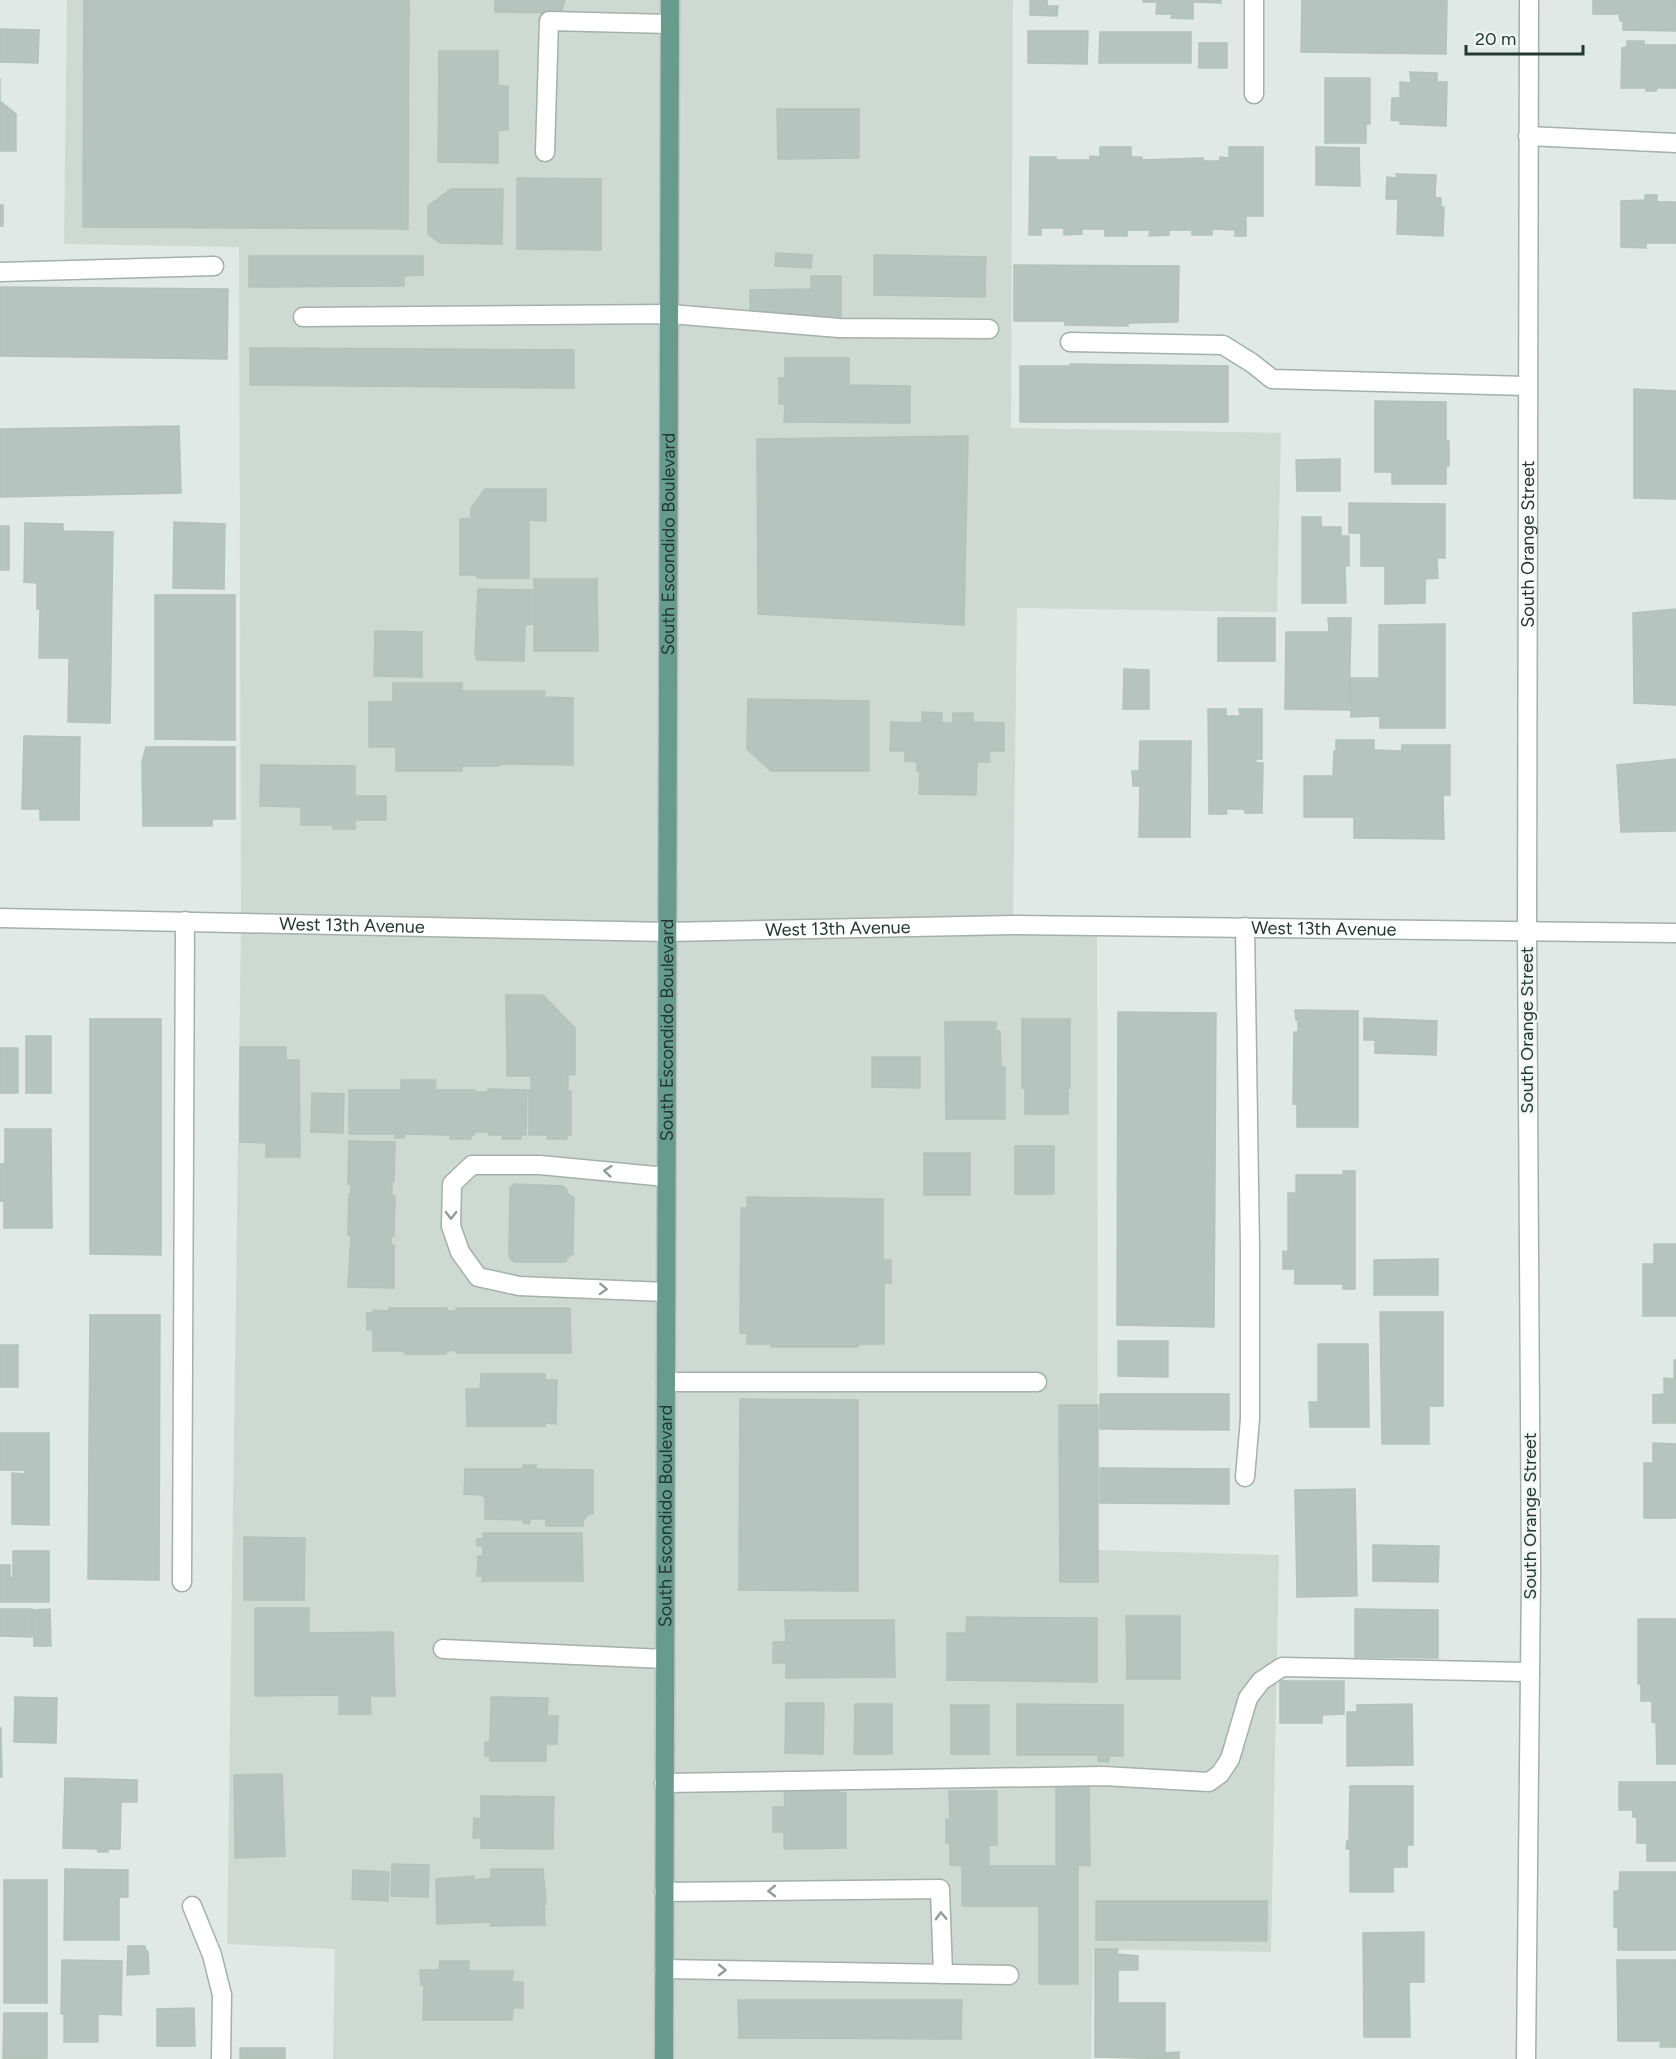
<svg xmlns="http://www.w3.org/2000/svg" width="1676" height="2059" viewBox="0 0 1676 2059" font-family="Figtree,sans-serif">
  <rect width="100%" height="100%" fill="#e0e9e5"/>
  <path fill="#ced9d4" d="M67 0H1013L1011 428 1281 433 1277 612 1017 608 1013 925 1097 926 1098 1550 1279 1555 1271 1952 1093 1949 1091 2059H333L335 1949 227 1944 241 924 239 247 64 244Z"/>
  <path fill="#b5c4be" stroke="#b3c2bb" stroke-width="1.5" d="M84 0H409L408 229 83 227Z
    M495 0H565L561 13 495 12Z
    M1030 0H1047V6H1058L1057 16 1030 15Z
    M1143 0H1221V3L1193 2V19L1171 18 1172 14H1156L1157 2H1143Z
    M1302 0H1447L1446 54 1301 52Z
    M1593 0H1676V31L1623 30V21H1620L1619 14H1593Z
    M0 29 39 30 38 63 0 62Z
    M1028 31H1088L1087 64 1028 63Z
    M1100 32H1191V63H1099Z
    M1627 41H1644V45H1676V88H1657L1656 91H1646V88H1621L1622 48 1627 47Z
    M1199 43H1227V68H1199Z
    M439 51H498V86H508V130H498V163L438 162Z
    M1410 72 1437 73V82H1447L1446 126 1400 124V121L1391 120 1392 98H1400V82L1411 83Z
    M0 78V101L16 114V151H0Z
    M1325 78H1370V124H1366V143H1325Z
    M777 109H859V158L778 159Z
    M1100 147H1131V157H1142V160L1203 158 1204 161H1220V157L1229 158V147H1263V216H1246V236H1235V230L1212 229V235H1192V230H1169V235L1149 236 1150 230H1127V236H1105V229H1082V234L1064 235V228H1041V235H1029L1030 157H1056V160H1090V156L1100 157Z
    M1316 147 1359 148 1360 186 1316 185Z
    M1396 174 1436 175 1435 198H1441V207H1444L1443 236 1397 234 1398 199H1386L1387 177 1397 178Z
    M517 178 601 179V250L517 249Z
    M451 189H503L502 244 440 243 428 234V206Z
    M1645 195H1657V202H1676V243H1646V248L1621 247V201L1645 200Z
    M0 205H3V226H0Z
    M776 253 812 255 811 268 775 266Z
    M874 255 986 257 985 297 874 295Z
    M249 256H423V275L404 276V286L249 287Z
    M1014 265 1179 266 1178 322 1128 323V326L1065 325V321H1014Z
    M811 276H841V319H750V290L811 289Z
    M0 287 228 289 227 359 0 356Z
    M250 348 574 350V388L250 385Z
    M785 358H849V385L910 386V423L784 422 785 404H779V378H785Z
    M1070 364 1228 366V422H1020V366H1070Z
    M1634 389 1676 391V499L1634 498Z
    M1375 401 1446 402V441H1449V466H1446V484H1392V472H1375Z
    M179 426 181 493 0 497V429Z
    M968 436 964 625 758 614 757 439Z
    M1340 459V491H1297L1296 460Z
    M485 489H546V521L529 520V578H477V575H460V519L471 518V508Z
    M1349 503 1445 504V558H1437L1438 578 1425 579V603L1385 604V566H1361V533H1349Z
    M1302 517H1321V527H1341V536H1349V566H1345L1346 603H1302Z
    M174 522 225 524 224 589 173 588Z
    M25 523 63 524V531L113 532 110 723 68 722 69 658H39L40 609H37V583L24 582Z
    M0 526H9V570H0Z
    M534 579H597L598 651H534Z
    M478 589 532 590V624L525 625 524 661 477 660 475 654Z
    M155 595H235V740L155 739Z
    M1676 609V705L1634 703 1633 613Z
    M1218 618H1275V661H1218Z
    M1328 618H1351L1349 710 1285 709 1286 632H1329Z
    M1445 624V728H1380V716L1351 717 1350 678H1379V625Z
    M375 631 422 632V677L374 676Z
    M1124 669 1149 670V709H1123Z
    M393 683H462V691H545L544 697 573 698V765L500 764V766H462V771H396V747H369V702H393Z
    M748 699 869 701V771H771L747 749Z
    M1208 709H1226V716H1240L1239 709H1262V759H1256V763H1263L1262 813H1245L1244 809H1226L1227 814H1209Z
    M922 712 942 713V723H953V713H973V722L1004 723V751H989L990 762H977L976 795 919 794 920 772 917 771V762L905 761V751H890L891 722 922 723Z
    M24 736 80 737 79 820H40V809H22Z
    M1336 740H1374V750L1402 751V745H1450V795H1443L1444 839 1354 838V817H1304V776H1333L1334 751H1336Z
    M1140 741H1191L1190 837H1139L1140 786H1133L1132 771H1139Z
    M146 747H235V819H212V826H143L142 761Z
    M1676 759V831L1621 832 1617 765Z
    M261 765 355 766V796H386V820H355V829H333V825H301V807L260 806Z
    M506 995H543L575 1028V1075L568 1074V1091H571V1135H566L567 1139H547L548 1135H529V1090H531V1076H507Z
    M1295 1010 1358 1011V1127H1297V1104H1293L1294 1032H1298V1020H1296Z
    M1118 1012 1216 1013 1214 1327 1117 1325Z
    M1364 1018 1437 1021 1436 1055 1375 1053V1040H1364Z
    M90 1019H161V1255L90 1254Z
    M1022 1019H1070V1088H1068V1114H1025V1088H1022Z
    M945 1022H996V1030L1000 1031 1001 1067H1005V1119H946Z
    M26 1036H51V1093H26Z
    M240 1047H286V1060H299L300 1157H266V1143L240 1142Z
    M0 1048H18V1093H0Z
    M872 1057H920V1088L872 1087Z
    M401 1080H436L435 1090H475L474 1092H488V1089L527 1090 526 1135H521V1139H502L503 1135H489L488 1132H474V1135H471V1139H450V1135L404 1134V1138H395V1134H349V1090H401Z
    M312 1093 344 1094 343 1133 311 1132Z
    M5 1129H51L52 1228H4V1201H0V1164H5Z
    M349 1141 395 1142 394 1182H392V1196H395L394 1236 391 1237V1246L394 1245V1288L348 1287 351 1235H348L349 1194H351V1184H348Z
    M1015 1146H1054V1194H1015Z
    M924 1153H970V1195H924Z
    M1343 1171H1355V1289H1343V1284H1295V1269H1283V1251L1288 1252V1193H1296V1175H1344Z
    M514 1184 563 1186 567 1190V1193L574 1198 573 1254 567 1258 566 1262H515L511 1260 509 1256 510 1188Z
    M747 1197 883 1199V1260H891V1283H884V1344H859L858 1347H771V1344H747V1333H740L741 1208H747Z
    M1654 1244H1676V1316H1643V1264H1654Z
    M1438 1259V1295H1374V1260Z
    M389 1308H447V1311H456V1308H570L571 1353H456V1350L447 1351 446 1354H405L404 1351H373V1329L367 1330V1313H373V1310L389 1311Z
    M1380 1312H1443V1406H1429V1444H1382Z
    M90 1315H160L159 1580 88 1579Z
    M1118 1341H1168V1377L1118 1376Z
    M1318 1344H1368L1369 1427H1310L1309 1402H1318Z
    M0 1345H18V1387H0Z
    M1674 1360H1676V1423H1653V1395L1664 1394V1378L1674 1379Z
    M481 1374H545V1380H557L556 1424 545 1423V1426H467L466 1389H480Z
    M1100 1394H1229V1430L1100 1429Z
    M740 1399 858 1400V1591L739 1590Z
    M1059 1405H1098V1582H1060Z
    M0 1433H49V1525L12 1524V1473L25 1474V1470H0Z
    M1653 1443 1676 1444V1518H1644V1463H1653Z
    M523 1465H536V1469L593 1470V1514H589L584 1519 583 1526H546V1519H530L529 1524 523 1523V1520L485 1519V1498L481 1495 464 1494 465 1469H523Z
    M1100 1468 1229 1469V1504L1100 1503Z
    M1355 1489 1357 1596 1297 1597 1295 1490Z
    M483 1533H582L583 1581H482L483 1576H477L478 1556H483V1546H477V1539H483Z
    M244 1537 305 1538 304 1600H244Z
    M1373 1545 1439 1546 1438 1582 1373 1581Z
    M13 1551H49V1602H0V1565H10V1578L13 1577Z
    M255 1608H309V1633L393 1632 395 1696H370L371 1714H339V1695L255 1696Z
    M0 1609H32V1637L0 1636Z
    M50 1609 51 1646H34L33 1610Z
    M1355 1609 1438 1610V1658L1355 1657Z
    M1126 1616H1180V1679H1127Z
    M967 1617 1097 1618V1682L947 1680V1633H966Z
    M1638 1619H1676V1764H1657L1656 1723 1652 1722V1701H1641V1684H1638Z
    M785 1620H894L895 1677 786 1678V1663H773V1642H786Z
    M1280 1681H1344V1714L1322 1715V1723H1280Z
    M15 1697 57 1698 56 1743 14 1742Z
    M491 1697 548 1698 547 1716H558L557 1744H546V1761H490V1756H485V1742H490Z
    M786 1703H824L823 1754 785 1753Z
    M855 1704H892V1754H854Z
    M1017 1704 1123 1705V1756H1109V1762L1098 1761V1755H1017Z
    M1412 1704 1413 1765 1347 1766V1712H1357V1705Z
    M951 1705H989V1754H951Z
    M0 1728H1L2 1777H0Z
    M282 1774 285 1856 235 1858 234 1775Z
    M65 1778 137 1780V1802H121L120 1849H108V1852H98V1849L63 1848Z
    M1056 1781 1089 1782 1090 1866 1078 1865V1984H1039V1906H962V1866L950 1865V1843H946V1819H950L949 1791H997V1845H989V1866H1056Z
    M1619 1782H1676V1861H1647V1843H1637V1817H1633V1810H1619Z
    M1350 1786H1413V1845H1407V1867H1393V1892H1350V1849H1346L1347 1841H1349Z
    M784 1788H838L839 1792 846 1793V1848L784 1849V1832H773V1807H785Z
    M481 1796 554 1797 553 1849 481 1848V1838H473L474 1818 481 1819Z
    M392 1864 429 1865 428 1897 391 1896Z
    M65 1869 128 1870V1897H119V1940H64Z
    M491 1869H543L546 1904H544L545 1925 491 1926V1922L437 1924 436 1879 474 1876V1880L491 1878Z
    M353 1870 389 1872 388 1901 352 1899Z
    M1620 1872H1676V1950H1618V1927H1614V1891H1619Z
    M4 1880H47V2003H4Z
    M1096 1901H1267V1941L1096 1940Z
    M1424 1932V1982H1409L1410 2037H1364L1363 1933Z
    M128 1946H145L146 1951H148L149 1974 127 1975Z
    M1095 1949H1118L1117 1954 1138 1956V1970H1118V2003H1165V2053L1179 2052V2059L1095 2057Z
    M62 1960 122 1961 121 2015 98 2014V2042H64V2014H61Z
    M1617 1960H1676V2047H1660L1661 2041H1618Z
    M440 1961H469V1971H513L512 1982H523V2008H513L512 2020H423L424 1985H421L420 1970H439Z
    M738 2000H962L961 2039 739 2038Z
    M194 2008 195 2046H157V2009Z
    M4 2013H47V2059H3Z
    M240 2048H285V2059H240Z"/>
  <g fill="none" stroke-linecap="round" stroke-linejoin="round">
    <g stroke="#a3b0ac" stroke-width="21">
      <g id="minor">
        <path d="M1254 0V94"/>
        <path d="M1528 136 1676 143"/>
        <path d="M545 152 549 21 670 24"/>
        <path d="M0 272 214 266"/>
        <path d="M303 317 670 314 839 328 989 329"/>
        <path d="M1070 342 1223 345 1252 363 1272 379 1528 386"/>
        <path id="s1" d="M0 918 667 932 1013 925 1676 933"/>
        <path d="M1245 927 1250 1249V1419L1245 1477"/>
        <path d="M666 1177 540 1165H472L452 1184 451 1226 460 1252 478 1277 519 1286 666 1292"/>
        <path d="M666 1382H1037"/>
        <path d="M182 1582 185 921"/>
        <path d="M443 1649 665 1659"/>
        <path d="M664 1783 1103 1776 1209 1782 1220 1774 1230 1759 1248 1698 1261 1681 1282 1667 1530 1672"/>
        <path d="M664 1892 940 1889 943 1974"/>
        <path d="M192 1906 212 1955 222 1995 221 2059"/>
        <path d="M664 1969 1009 1975"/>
        <path id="s2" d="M1526 2059 1531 1576 1527 930 1529 0"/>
      </g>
    </g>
    <g stroke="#bdc3c2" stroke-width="21">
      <g id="major">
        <path id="s3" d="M664 2059 670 0"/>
      </g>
    </g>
    <use href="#minor" stroke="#fff" stroke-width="18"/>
    <use href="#major" stroke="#679c8d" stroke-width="18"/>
  </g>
  <defs><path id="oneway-chevron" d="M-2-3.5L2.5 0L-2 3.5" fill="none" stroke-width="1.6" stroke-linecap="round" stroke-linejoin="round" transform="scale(1.5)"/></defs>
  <g stroke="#909c98">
    <use href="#oneway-chevron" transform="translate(608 1171) rotate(-174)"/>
    <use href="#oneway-chevron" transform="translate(451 1215) rotate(91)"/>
    <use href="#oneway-chevron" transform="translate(603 1289) rotate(2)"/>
    <use href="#oneway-chevron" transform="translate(772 1891) rotate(179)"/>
    <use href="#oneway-chevron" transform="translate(941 1916) rotate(-92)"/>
    <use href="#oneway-chevron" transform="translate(722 1970) rotate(1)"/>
  </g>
  <g text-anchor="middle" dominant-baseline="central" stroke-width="4.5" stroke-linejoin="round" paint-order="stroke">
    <g font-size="18" fill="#223832" stroke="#f0f6f3">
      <text stroke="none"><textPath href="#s3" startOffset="1515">South Escondido Boulevard</textPath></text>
      <text stroke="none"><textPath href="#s2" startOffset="1515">South Orange Street</textPath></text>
      <text stroke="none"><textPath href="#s1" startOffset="352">West 13th Avenue</textPath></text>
      <text stroke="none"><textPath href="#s1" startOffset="1324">West 13th Avenue</textPath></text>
      <text stroke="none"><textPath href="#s1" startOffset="838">West 13th Avenue</textPath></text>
      <text stroke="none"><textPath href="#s3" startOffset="1029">South Escondido Boulevard</textPath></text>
      <text transform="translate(1527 1030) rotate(-90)">South Orange Street</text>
      <text stroke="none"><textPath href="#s3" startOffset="543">South Escondido Boulevard</textPath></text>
      <text transform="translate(1530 1516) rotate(-90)">South Orange Street</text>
    </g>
  </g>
  <path d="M1466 45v9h117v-9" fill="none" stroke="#223832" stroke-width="3"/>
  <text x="1475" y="45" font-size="18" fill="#223832" stroke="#f0f6f3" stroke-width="4.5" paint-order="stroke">20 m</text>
</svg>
